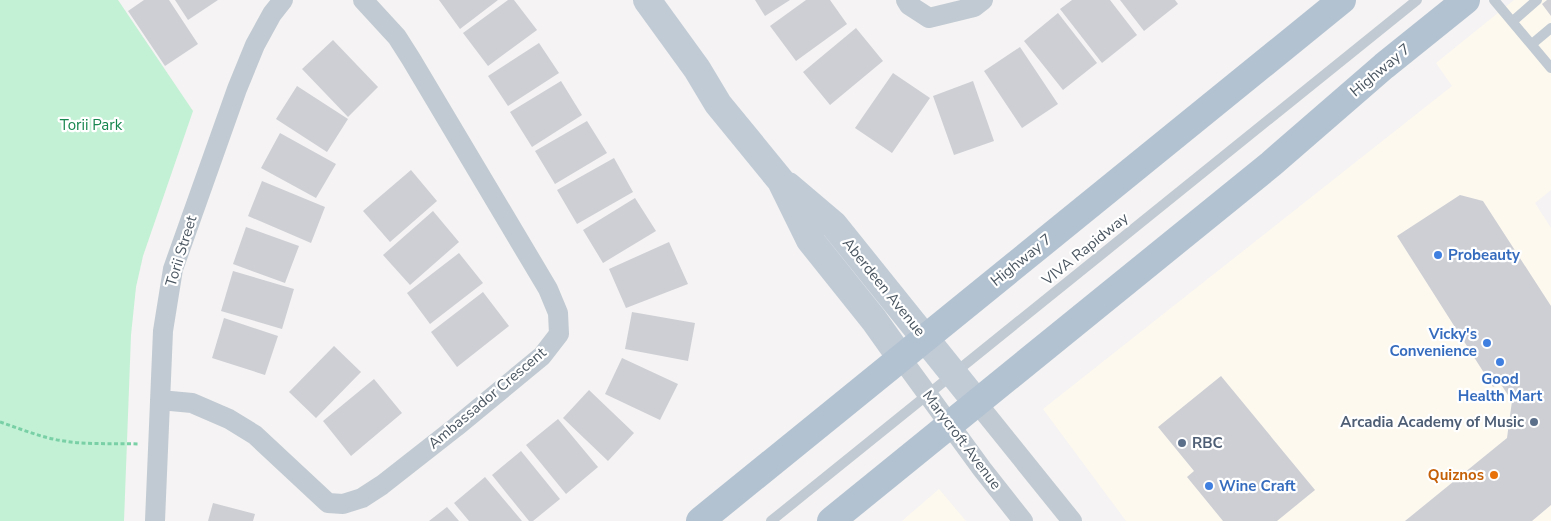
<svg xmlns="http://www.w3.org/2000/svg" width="1551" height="521" viewBox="0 0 1551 521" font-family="'Nunito Sans',sans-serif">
  <rect width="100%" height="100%" fill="#f5f3f3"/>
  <path fill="#fdf9ef" d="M1514 0H1551V190L1535 203 1551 228V521H1126L1043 409 1452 86 1436 63Z
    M939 489 966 521H902Z"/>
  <path fill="#c3f1d5" d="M0 0H118L193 111 143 256 136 287 131 335 124 521H0Z"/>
  <path fill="#cdcfd5" d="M144 0H169L198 44 165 66 128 11Z
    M175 0H218L188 20Z
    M439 0H498L460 29Z
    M508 0H514L537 30 488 66 463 33Z
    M755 0H790L765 16Z
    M806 0H830L847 24 796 61 770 26Z
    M1072 0H1110L1137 35 1102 63 1060 9Z
    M1120 0H1175L1178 4 1144 31Z
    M1547 0H1551V16L1542 4Z
    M1058 13 1097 63 1063 90 1024 41Z
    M856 28 883 61 830 105 803 72Z
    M333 40 378 87 348 117 302 69Z
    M539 43 559 73 508 106 488 76Z
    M1020 47 1058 104 1022 128 984 71Z
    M893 73 930 98 892 153 855 128Z
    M561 81 582 115 532 147 510 112Z
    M973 81 994 141 954 155 933 96Z
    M297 86 348 119 327 152 276 119Z
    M587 121 607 153 555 184 535 151Z
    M280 133 336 164 316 198 261 168Z
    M614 158 633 192 577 224 557 190Z
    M411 170 437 201 390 242 363 211Z
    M262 181 325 207 311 243 248 216Z
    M1460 195 1483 201 1551 306V505L1532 521H1405L1507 438 1512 401 1500 383 1493 387 1397 236Z
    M635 198 656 231 603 263 583 230Z
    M433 211 459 242 410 285 383 255Z
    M246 227 299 246 285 283 233 264Z
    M669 242 688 284 626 308 609 269Z
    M459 253 483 283 430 324 407 293Z
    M233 271 294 289 282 329 221 311Z
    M483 292 509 326 457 367 431 332Z
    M632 312 695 323 688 361 625 349Z
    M224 318 278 336 265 375 212 358Z
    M334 346 361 372 316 418 289 392Z
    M622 358 678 384 660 420 605 394Z
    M1221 376 1315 490 1277 521H1223L1187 477 1194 471 1158 427Z
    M374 379 402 413 351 456 323 421Z
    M589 390 634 433 608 461 563 418Z
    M558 419 598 467 566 494 526 445Z
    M521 451 560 499 533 521H529L492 475Z
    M485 477 522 521H469L454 503Z
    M213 503 255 514 253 521H208Z
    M447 507 459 521H429Z"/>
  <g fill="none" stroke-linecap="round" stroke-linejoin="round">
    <path stroke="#7ad0a6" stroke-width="3" stroke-dasharray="4 2.5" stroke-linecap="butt" d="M0 422C21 429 42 438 64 441 89 445 114 443 139 444"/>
    <path stroke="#c1cad2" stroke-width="10" d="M1494 0 1551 68
      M1513 21 1537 0
      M1532 44 1551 28
      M771 521 1417 0"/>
    <path stroke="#c1cad2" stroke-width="20" d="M906 0 909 5 929 18 974 7 983 0
      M901 358 982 469 1023 521
      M160 400 192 403 229 419 255 435 328 503 343 504 362 498 382 485 456 427 542 356 559 334 558 313 548 289 411 59 397 37 363 0
      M977 403 1072 521
      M155 521 163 331 173 269 237 89 255 45 272 14 283 0"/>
    <path stroke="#c1cbd6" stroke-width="28" d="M647 0 697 69 718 104 781 181 810 240 874 320 901 358
      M788 186 834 225 977 403"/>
    <path stroke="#b3c2d1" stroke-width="28" d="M700 521 1342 0
      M831 521 1271 164 1384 66 1466 0"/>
  </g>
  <g fill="#3f7fe0" stroke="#fff" stroke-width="2">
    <circle cx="1438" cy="255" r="5"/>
    <circle cx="1487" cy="343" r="5"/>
    <circle cx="1500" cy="362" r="5"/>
    <circle cx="1209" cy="486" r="5"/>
  </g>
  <g fill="#5c6f8a" stroke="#fff" stroke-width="2">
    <circle cx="1534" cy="422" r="5"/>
    <circle cx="1182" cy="443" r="5"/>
  </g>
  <circle fill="#e8710a" stroke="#fff" stroke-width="2" cx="1494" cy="475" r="5"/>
  <g text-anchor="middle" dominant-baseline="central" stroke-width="4.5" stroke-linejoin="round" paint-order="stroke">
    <g font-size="15" fill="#4a5661" stroke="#fff">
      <text transform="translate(1380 70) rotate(-40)">Highway 7</text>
      <text transform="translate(1085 249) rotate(-39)">VIVA Rapidway</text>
      <text transform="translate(181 251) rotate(-73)">Torii Street</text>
      <text transform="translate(1021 260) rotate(-39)">Highway 7</text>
      <text transform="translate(884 287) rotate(51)">Aberdeen Avenue</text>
      <text transform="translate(487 398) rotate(-40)">Ambassador Crescent</text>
      <text transform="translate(962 440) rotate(53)">Marycroft Avenue</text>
    </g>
    <g font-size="15" fill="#17864f" stroke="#fff">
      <text x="91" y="125">Torii Park</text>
    </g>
    <g font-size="15" font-weight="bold" fill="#366cbe" stroke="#fff" text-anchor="start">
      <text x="1448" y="255">Probeauty</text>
      <text x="1477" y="334" text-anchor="end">Vicky's<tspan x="1477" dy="17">Convenience</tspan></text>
      <text x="1500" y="379" text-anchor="middle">Good<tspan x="1500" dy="17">Health Mart</tspan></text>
      <text x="1219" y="486">Wine Craft</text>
    </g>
    <g font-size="15" font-weight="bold" fill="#4e5e75" stroke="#fff" text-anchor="end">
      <text x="1524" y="422">Arcadia Academy of Music</text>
      <text x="1192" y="443" text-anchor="start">RBC</text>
    </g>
    <g font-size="15" font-weight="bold" fill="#c56008" stroke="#fff" text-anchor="end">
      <text x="1484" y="475">Quiznos</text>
    </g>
  </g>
</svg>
